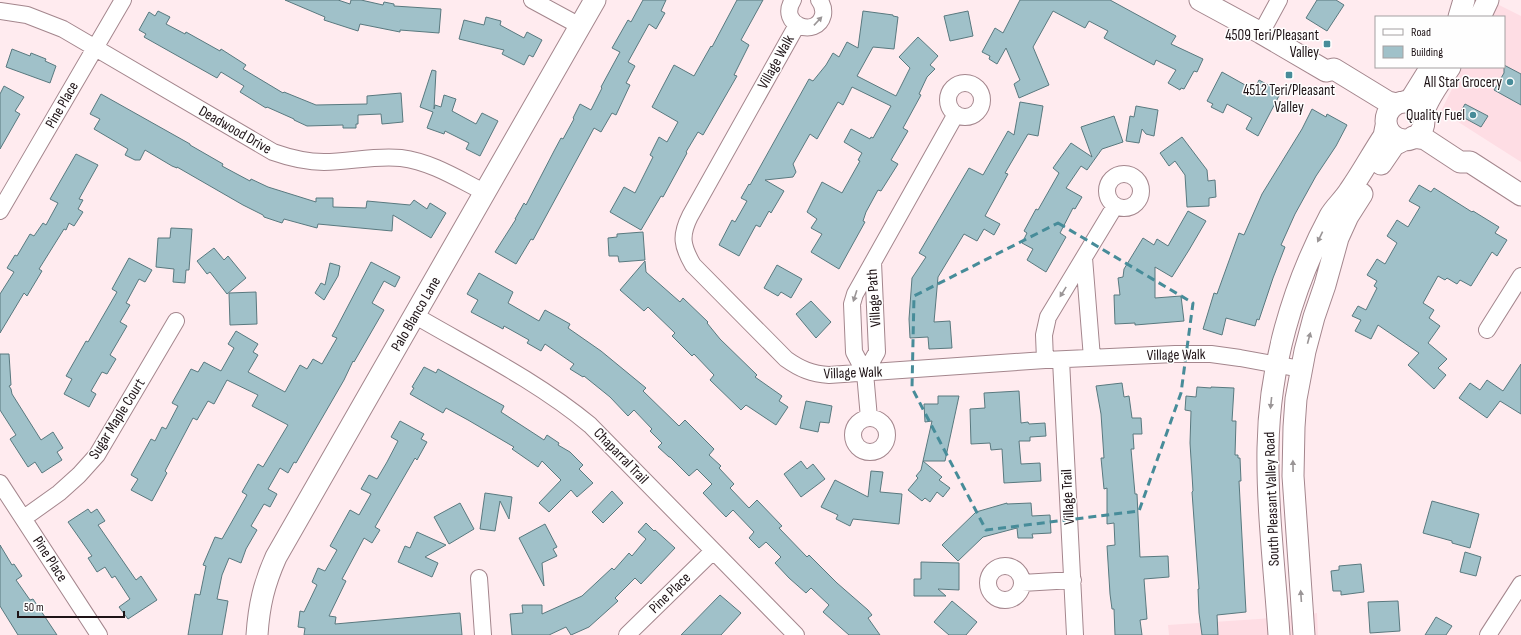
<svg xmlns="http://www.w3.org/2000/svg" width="1521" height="635" viewBox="0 0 1521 635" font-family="'Sofia Sans Condensed',sans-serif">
  <rect width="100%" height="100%" fill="#ffebef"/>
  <path fill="#fedde4" d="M1495 3 1521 16V162L1441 111 1463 67H1504V17H1488Z
    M1317 613 1318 635H1169L1168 625 1259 619Z"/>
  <path fill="#a0c1c9" stroke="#59797f" d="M285 0H338L350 4 351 0H361L383 5 384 2 394 4V6L441 9 439 33 400 30V32L360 24 358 31 324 20 325 17Z
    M643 0H666L661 11 665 13 656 29 649 24 628 62 635 66 626 83 630 85 616 115 612 113 601 132 594 128 533 240 531 239 516 264 495 252 516 219H515L524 203 526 205 554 151 561 138 563 139 574 119 573 118 580 104 591 110 602 88 601 87 620 52 612 48 628 20 631 22Z
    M737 0H763L741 40 749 45 734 75 737 76 703 135 698 132 686 152 687 153 663 197 661 196 641 230 610 212 624 187 635 193 653 157 650 155 659 137 667 142 678 122 652 107 674 65 694 76 711 46 712 47Z
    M1020 0H1110L1176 36 1171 44 1203 59 1197 72 1194 71 1184 89 1181 88 1180 90 1168 83 1176 70 1156 60 1154 65 1124 49 1104 38 1108 31 1089 21 1085 28 1053 11 1033 47 1049 85 1019 98 1014 84 1020 80 1006 48 997 64 989 59 990 56 982 52 995 28 1003 33Z
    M1317 0H1336L1344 5 1327 31 1306 18Z
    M158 11 170 17 166 24 185 34 186 32 220 51 221 49 246 65 243 69 283 93 284 92 316 105 367 104V96L401 93 403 122 382 124 381 114 358 115V124H356V128H343V125L307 126 294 120V119L267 107 266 108 240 92 244 86 221 72 217 78 144 37 146 34 139 30 149 12 155 16Z
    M863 11 893 15V16L898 17 894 49 873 47 857 76 896 96 910 68 899 57 918 37 938 56 930 65 935 69 927 77 919 94 921 95 903 128 908 131 891 160 898 164 881 191 878 190 866 212 863 221 865 222 839 269 811 252 822 234 811 228 817 219 807 212 822 182 842 193 860 161 858 160 862 153 844 142 851 129 870 139 871 137 873 138 891 106 852 87 843 105 838 102 817 139 810 134 793 164 796 172 793 177 765 180 784 191 771 213 769 211 760 227 756 225 739 256 719 245 732 220 735 222 747 201 741 198 749 184 750 185 809 79 813 81 826 65 833 53 839 57 847 42 858 48Z
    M968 11 973 36 950 41 944 16Z
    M486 17 501 21 500 25 524 38 527 32 542 40 533 57 529 55 524 65 502 54 504 50 459 39 464 20 484 25Z
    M12 49 30 56 31 53 46 59 45 61 56 66 50 83 6 67Z
    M1504 65 1521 74V105L1494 90 1504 73Z
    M432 70 436 71 434 109 435 105 441 107 444 95 456 99 452 111 476 124 482 113 498 121 480 156 466 149 469 143 445 131 444 134 427 128 433 112 420 107Z
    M1222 72 1254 90 1259 80 1281 92 1258 136 1246 129 1252 118 1227 104 1223 113 1211 107 1213 104 1207 101Z
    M4 86 24 97 15 111 20 114 0 149V94Z
    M101 94 190 144V145L223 164 222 166 235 173 250 181 251 179 268 187 316 202V198H333V207L366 208 367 201 410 205 414 200 427 209 430 203 446 213 431 238 393 215 392 231 318 224 317 228 284 219 282 223 264 217 263 215 243 205 177 167V168L172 166 145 150 140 160H135L125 155 128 149 94 129 100 119 90 114Z
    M1020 102 1043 106 1038 136 1028 134 1005 173 1008 174 985 216 1000 224 994 235 984 229 977 241 964 234 938 277 934 322 950 321 952 348 929 349 928 337 910 338 909 319 912 278 926 257 919 253 969 168 983 175 1008 131 1014 135Z
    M1465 104 1488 116 1481 127 1459 115Z
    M1136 106 1158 110 1154 136 1146 134 1142 129 1139 143 1126 141 1130 116 1134 117Z
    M1312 109 1326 117 1327 114 1347 125 1336 146 1316 176 1295 214 1281 245 1285 247 1273 278 1259 320 1257 319 1255 326 1226 318 1222 335 1203 329 1214 293 1217 294 1239 233 1244 235 1262 194 1302 129Z
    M1114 116 1123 142 1102 149 1087 170 1081 166 1066 188 1082 197 1075 209 1073 208 1060 233 1066 237 1046 272 1027 260 1033 249 1022 243 1027 233 1024 231 1036 209 1038 210 1059 173 1053 168 1071 143 1092 157 1081 127Z
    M1182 137 1207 170 1208 181 1215 180 1216 197 1209 198V206L1187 207 1185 175 1175 161 1169 166 1160 153Z
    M76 154 98 165 79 199 83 200 78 209 83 212 74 226 69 223 66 230 64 229 39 269 42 271 27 296 24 293 0 333V294L14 272 7 268 15 255 17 256 30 234 34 236 43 223 46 225 58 203 50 199Z
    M1419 185 1431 192 1434 188 1472 212 1473 211 1499 227 1495 233 1507 240 1497 256 1492 252 1471 286 1460 280 1457 284 1447 278 1445 280 1438 276 1423 303 1434 310 1429 318 1440 326 1428 343 1447 359 1438 368 1446 375 1434 389 1408 365 1419 353 1378 325 1371 339 1355 331 1361 320 1352 316 1358 306 1366 310 1377 288 1374 286 1377 281 1367 275 1377 259 1385 264 1397 243 1387 236 1397 220 1408 227 1420 207 1409 201Z
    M1188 211 1206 221 1189 250 1172 277 1155 267V298L1181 296 1184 321 1135 325V323L1115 324 1114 295H1120L1118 278 1123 277 1124 269 1143 238 1154 245 1157 239 1168 246Z
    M171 228 192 229 189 270H186L185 283 173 282 174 269 156 267 158 238H170Z
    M643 232 645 260 619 262 618 256H609L608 238 617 237V234Z
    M214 248 224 260 228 256 246 278 227 294 210 272 207 274 197 261Z
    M129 258 152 270 145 282 139 279 126 303 130 305 120 322 127 326 110 355 116 359 107 374 102 372 91 391 96 394 89 407 64 394 72 379 66 376 86 341 88 342 117 292 112 289Z
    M645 261 646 272 680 302 683 298 708 322 707 323 720 339 757 375 755 377 782 396 779 401 788 407 776 425 746 405 741 410 710 380 714 375 694 354 692 356 672 336 675 333 648 307 644 311 620 290Z
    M371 262 400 277 395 287 384 281 372 303 384 310 354 362 353 361 344 380 296 463 294 462 288 473 280 468 268 489 277 494 270 507 264 504 251 526 257 530 246 549 241 563 229 558 222 575 217 599 228 601 222 635H188L195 594 200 595 206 566 203 565 215 537 222 539 247 495 242 492 258 464 263 467 288 425 252 406 258 395 227 380 214 404 208 401 197 420 193 418 165 471 167 473 152 501 131 490 138 479 131 475 151 439 155 441 162 427 166 429 178 406 172 403 191 369 198 372 204 362 221 371 234 348 228 344 236 331 258 344 253 352 258 355 248 372 285 392 300 365 307 369 313 359 322 364 337 338 332 336 337 327Z
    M330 263 340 266 338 276 324 300 315 293 321 283 325 285Z
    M777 265 802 279 791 298 781 292 778 296 764 288Z
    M479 273 513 292 508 303 539 321 545 310 570 324 568 328 601 351 646 388 643 391 679 426 685 420 714 449 709 455 721 466 719 468 734 484 730 488 749 508 757 500 782 526 779 528 807 557 809 555 837 583 868 610 872 615 868 618 880 635H849L823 612 829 605 811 588 806 593 789 578 775 563 781 557 766 542 759 548 749 538 754 532 733 510 726 517 703 493 712 484 697 469 689 476 670 457H669L658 447 662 443 650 431 652 429 634 410 628 416 610 397 584 376 583 377 570 369 574 364 545 344 541 351 527 343 529 340 504 326 503 329 471 312 478 300 467 294Z
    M256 292 257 324 230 325 229 293Z
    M811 301 831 322 816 338 796 314Z
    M0 354H9L11 385 9 386 11 389 12 394 41 440 53 432 63 448 57 452 62 460 42 473 35 462 28 467 10 439 16 435 0 410Z
    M1521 364V414L1500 401 1487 418 1459 398 1470 383 1480 390 1487 380 1503 391Z
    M424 367 436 373 438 369 504 406 501 412 544 440 547 435 559 443 558 445 570 452 583 465 579 469 593 483 577 497 571 490 549 512 539 503 561 480 542 461 538 467 512 449 514 447 468 420 446 408 443 413 410 394 414 388 412 387Z
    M1122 383 1124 397 1129 396 1132 418H1141L1142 434H1133L1134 449H1131L1135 494H1137L1140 557 1168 556 1169 577 1144 579 1147 619 1140 620 1142 635H1115L1114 609H1112L1110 594 1107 546 1115 545 1114 523 1107 524V488L1104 489 1101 458H1104L1101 414 1096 386Z
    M1197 387 1211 388V387L1234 388 1232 421H1236L1235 455H1238V458H1240L1241 481H1239L1246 612 1217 615 1218 635H1202L1199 613 1198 589H1199L1192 492 1193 491 1190 443 1191 411 1185 410 1186 396 1196 397Z
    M1019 391 1021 423 1028 422 1029 424 1045 423 1046 436 1030 437V441H1019L1021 464 1040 463 1041 481 1004 483 1002 449 991 450 990 443 971 444 970 409 985 408 984 393Z
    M938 396H959L945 461H923L932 421 925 422 924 404H938Z
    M806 401 832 406 829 423 820 422 818 432 800 428Z
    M400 421 424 434 421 439 427 442 417 460 415 458 375 527 380 530 372 543 364 538 342 579 346 581 329 616 336 617 335 624 460 613 462 635H304L305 628 298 627 300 611 304 612 317 585 312 582 318 568 325 571 337 550 330 546 350 510 359 515 371 494 361 489 369 475 377 479 387 462 398 441 391 437Z
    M801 461 807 469 813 464 825 479 801 497 784 474Z
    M923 461 942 477 939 480 950 488 943 497 937 492 930 502 925 498 922 501 908 490 918 478 916 476 921 470Z
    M871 471 883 472 880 492 902 494 899 524 853 519 850 526 836 519 838 515 821 507 835 480 868 497Z
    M612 491 623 503 603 523 592 512Z
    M485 493 512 497 509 519 500 501 495 531 480 529Z
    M1432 501 1479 514 1470 548 1452 543V541L1423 533Z
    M460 503 474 529 449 544 434 517Z
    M1007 503V504L1031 503 1032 516 1050 515 1051 533 1032 534 1033 538H1018L1017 528 983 537 958 561 942 545 976 512Z
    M88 509 91 513 97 509 105 521 98 525 136 580 141 576 157 600 128 619 119 607 130 599 115 576 112 578 105 567 97 572 88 558 92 556 68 522Z
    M646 523 654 531 655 530 675 548 641 584 635 578 615 598 618 601 589 627 571 635 566 627 549 635H512L510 614 523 613 522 605H542V614L582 596 612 568 614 570 629 553 632 556 646 539 638 532Z
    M545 524 557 547 553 549 557 556 542 563 544 586 519 538Z
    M417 532 446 545 425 557 438 563 432 577 398 562 405 546 410 548Z
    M0 545 12 565 14 564 22 576 16 580 30 600 33 599 57 635H18L0 606Z
    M1465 552 1481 557 1476 576 1460 572Z
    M921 562 959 563V590L938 589 946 596H914V579H921Z
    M1361 564 1364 592 1341 595V591H1333L1331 571 1339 570V566Z
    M720 595 741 613 721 635H681Z
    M952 601 977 622 966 635H949L934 622Z
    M1398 601 1400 631 1370 633 1368 602Z
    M1436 617 1452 626 1446 635H1425Z"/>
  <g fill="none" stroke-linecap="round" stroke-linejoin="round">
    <g stroke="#a4868d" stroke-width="18">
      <path id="minor" d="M532 0 580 26
        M793 0C777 25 817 39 823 15 824 9 823 5 819 0
        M0 11 27 15 63 29 273 152C290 158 306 162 324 162 350 162 375 155 401 158 432 162 458 179 486 193
        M797 25 690 216C680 236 682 246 693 265L786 359C800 369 812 374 829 375L1045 360 1175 354H1211L1240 358 1301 369
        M1261 33 1279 0
        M948 100a17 17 0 1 1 34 0a17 17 0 1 1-34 0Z
        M1107 191a17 17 0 1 1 34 0a17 17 0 1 1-34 0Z
        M0 211 123 0
        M1084 258 1092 358
        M414 315C474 350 537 381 590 425L796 635
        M1487 330 1521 276
        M1045 360 1044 335 1048 317 1115 206
        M1061 360 1075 635
        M865 373 877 352 873 262
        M869 418 865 373 854 352 852 304 855 294 956 114
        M853 435a17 17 0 1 1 34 0a17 17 0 1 1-34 0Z
        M0 483 99 635
        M24 518 59 493 79 475 97 455 176 321
        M988 583a17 17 0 1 1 34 0a17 17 0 1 1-34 0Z
        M479 578 483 635
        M1022 583 1073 580
        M627 635 713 551
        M1488 635 1521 584"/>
    </g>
    <g stroke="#a4868d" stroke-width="23">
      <path id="tertiary" d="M1200 0 1261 33 1326 71 1334 69 1388 102 1396 104
        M1459 17 1464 0
        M1480 17 1488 0
        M1404 102 1410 100 1413 96 1431 67
        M1386 121a19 19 0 1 1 38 0a19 19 0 1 1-38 0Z
        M1423 117C1424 102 1441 81 1450 67
        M1413 137 1425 139 1460 162H1470L1521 195
        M1381 164 1394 145 1404 140
        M257 635C259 605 264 584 276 557L595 0
        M1279 635C1275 573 1267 510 1268 448 1269 368 1292 287 1330 216 1335 207 1344 200 1350 190 1362 173 1372 154 1384 136L1386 126
        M1304 635 1293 476 1294 427 1296 399 1305 351 1314 317 1325 285 1338 238 1348 216 1362 194"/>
    </g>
    <use href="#minor" stroke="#fff" stroke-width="16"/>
    <use href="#tertiary" stroke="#fff" stroke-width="21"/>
  </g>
  <defs><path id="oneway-solid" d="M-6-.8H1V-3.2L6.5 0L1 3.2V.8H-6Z"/></defs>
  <g fill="#9a9596">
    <use href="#oneway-solid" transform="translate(818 21) rotate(-47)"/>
    <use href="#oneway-solid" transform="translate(1320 237) rotate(116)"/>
    <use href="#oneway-solid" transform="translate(1063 292) rotate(122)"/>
    <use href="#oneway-solid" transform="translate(855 296) rotate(108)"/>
    <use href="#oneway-solid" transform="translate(1309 338) rotate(-75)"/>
    <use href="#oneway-solid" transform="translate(1271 403) rotate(96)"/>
    <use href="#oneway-solid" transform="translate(1293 466) rotate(-91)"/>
    <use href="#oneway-solid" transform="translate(1301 596) rotate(-94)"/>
  </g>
  <path fill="none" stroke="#478c99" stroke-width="3" stroke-dasharray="8 5" stroke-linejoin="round" d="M1058 223 1193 303 1181 393 1139 511 986 530 912 388 914 296Z"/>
  <g fill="#478c99" stroke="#fefefe" stroke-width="1.5">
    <rect x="1323" y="40" width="8" height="8" rx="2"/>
    <rect x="1285" y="71" width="8" height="8" rx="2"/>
    <circle cx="1510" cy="82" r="4"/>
    <circle cx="1473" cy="115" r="4"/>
  </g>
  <g text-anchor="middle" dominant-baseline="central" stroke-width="3" stroke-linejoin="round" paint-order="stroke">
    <g font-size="15" fill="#1e1316" stroke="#fefefe" text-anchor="end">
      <text x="1319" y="35">4509 Teri/Pleasant<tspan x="1319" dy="17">Valley</tspan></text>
      <text x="1502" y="82">All Star Grocery</text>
      <text x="1289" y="90" text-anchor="middle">4512 Teri/Pleasant<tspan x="1289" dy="17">Valley</tspan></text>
      <text x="1465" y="115">Quality Fuel</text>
    </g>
    <g font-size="15" fill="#1e1316" stroke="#fefefe">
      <text transform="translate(776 62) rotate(-61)">Village Walk</text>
      <text transform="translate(62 105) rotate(-60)">Pine Place</text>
      <text transform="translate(235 130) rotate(30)">Deadwood Drive</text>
      <text transform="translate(874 298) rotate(-94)">Village Path</text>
      <text transform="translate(416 314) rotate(-60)">Palo Blanco Lane</text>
      <text transform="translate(1176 355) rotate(-1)">Village Walk</text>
      <text transform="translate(853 373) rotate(-2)">Village Walk</text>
      <text transform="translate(117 419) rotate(-58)">Sugar Maple Court</text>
      <text transform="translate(621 456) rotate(46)">Chaparral Trail</text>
      <text transform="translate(1068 497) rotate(-93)">Village Trail</text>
      <text transform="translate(1272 499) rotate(-92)">South Pleasant Valley Road</text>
      <text transform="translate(50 559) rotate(57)">Pine Place</text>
      <text transform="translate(670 593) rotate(-44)">Pine Place</text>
    </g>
  </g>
  <rect x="1375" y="16" width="130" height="52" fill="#fefefe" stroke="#a4a0a1"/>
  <rect x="1383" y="29" width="20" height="6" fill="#ffffff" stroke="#a4a0a1"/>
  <text x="1411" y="36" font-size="12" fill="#1e1316">Road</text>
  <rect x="1383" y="46" width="20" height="12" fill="#a0c1c9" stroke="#a4a0a1"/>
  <text x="1411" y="56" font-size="12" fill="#1e1316">Building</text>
  <path d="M18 611v6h106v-6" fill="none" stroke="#1e1316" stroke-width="2"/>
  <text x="24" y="611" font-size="12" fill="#1e1316" stroke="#fefefe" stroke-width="3" paint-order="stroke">50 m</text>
</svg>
